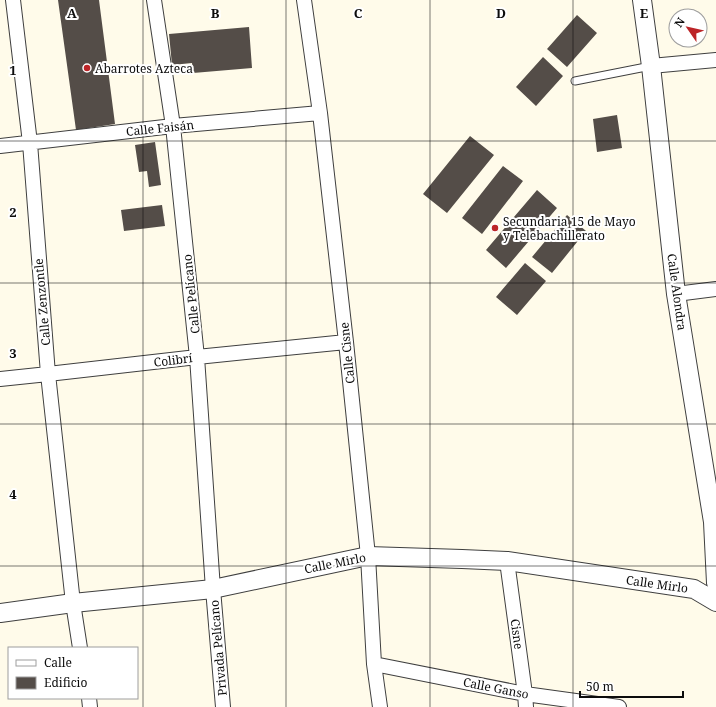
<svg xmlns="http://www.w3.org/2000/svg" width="716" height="707" viewBox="0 0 716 707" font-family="'Noto Serif',serif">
  <rect width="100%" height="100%" fill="#fffbea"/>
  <path fill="#544d48" d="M58 0H99L115 124 76 130Z
    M577 15 597 33 567 67 547 49Z
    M249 27 252 68 193 73 192 63 172 65 169 34Z
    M543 57 563 76 536 106 516 87Z
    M617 115 622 148 597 152 593 119Z
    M470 136 494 155 447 213 423 194Z
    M155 142 161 185 149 187 147 171 139 172 135 145Z
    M503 166 523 181 482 234 462 218Z
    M537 190 557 208 506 268 486 250Z
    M162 205 165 226 124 231 121 210Z
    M567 215 586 231 552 273 532 257Z
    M525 263 546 281 517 315 496 297Z"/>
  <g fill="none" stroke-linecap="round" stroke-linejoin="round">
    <g stroke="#3f3f3f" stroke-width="9">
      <path id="service" d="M575 81 651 66"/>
    </g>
    <g stroke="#3f3f3f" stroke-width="16">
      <path id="minor" d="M13 0 30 143 48 374 73 603 80 648
        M154 0 173 126 197 357 213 589 223 707
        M304 0 320 113 346 342 368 556 374 664 380 707
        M651 66 716 60
        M0 146 173 126 320 113
        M676 294 716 289
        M0 379 48 374 197 357 346 342
        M507 561 525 694 526 707
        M374 664 525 694 619 707
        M89 698 90 707"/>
    </g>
    <g stroke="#3f3f3f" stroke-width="20">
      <path id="tertiary" d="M642 0 651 66 676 294 713 522 716 583
        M0 613 73 603 213 589 368 556 462 559 507 561 694 589 716 602"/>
    </g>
    <use href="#service" stroke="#fff" stroke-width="7"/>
    <use href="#minor" stroke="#fff" stroke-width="14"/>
    <use href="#tertiary" stroke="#fff" stroke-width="18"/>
  </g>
  <path fill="none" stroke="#0c0c0c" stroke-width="1" stroke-opacity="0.55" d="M143 0V707M286 0V707M430 0V707M573 0V707M0 141H716M0 283H716M0 424H716M0 566H716"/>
  <g fill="#bc2427" stroke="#fff" stroke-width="1.5">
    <circle cx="87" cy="68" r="4"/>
    <circle cx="495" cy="228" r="4"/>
  </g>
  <g text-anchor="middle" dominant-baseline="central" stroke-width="4" stroke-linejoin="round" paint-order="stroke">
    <g font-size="12" fill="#0c0c0c" stroke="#fff" text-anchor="start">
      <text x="95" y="68">Abarrotes Azteca</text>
      <text x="503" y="221">Secundaria 15 de Mayo<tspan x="503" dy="14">y Telebachillerato</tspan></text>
    </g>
    <g font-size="12" fill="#0c0c0c" stroke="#fff">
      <text transform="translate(160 128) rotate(-6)">Calle Faisán</text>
      <text transform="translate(677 292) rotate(82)">Calle Alondra</text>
      <text transform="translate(191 294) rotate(-96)">Calle Pelícano</text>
      <text transform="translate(42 302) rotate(-95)">Calle Zenzontle</text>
      <text transform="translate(347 353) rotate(-96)">Calle Cisne</text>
      <text transform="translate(173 360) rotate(-7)">Colibrí</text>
      <text transform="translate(335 563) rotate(-11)">Calle Mirlo</text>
      <text transform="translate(657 584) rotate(8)">Calle Mirlo</text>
      <text transform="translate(517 634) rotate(82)">Cisne</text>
      <text transform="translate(218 648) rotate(-95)">Privada Pelícano</text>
      <text transform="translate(496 688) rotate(11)">Calle Ganso</text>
    </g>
  </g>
  <g font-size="13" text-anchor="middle" font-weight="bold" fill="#0c0c0c" stroke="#fff" stroke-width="4" stroke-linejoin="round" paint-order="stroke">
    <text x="72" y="18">A</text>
    <text x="215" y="18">B</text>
    <text x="358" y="18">C</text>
    <text x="501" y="18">D</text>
    <text x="644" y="18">E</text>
    <text x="13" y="75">1</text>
    <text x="13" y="217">2</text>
    <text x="13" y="358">3</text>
    <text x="13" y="499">4</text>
  </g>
  <rect x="8" y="647" width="130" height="52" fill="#ffffff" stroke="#9e9e9e"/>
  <rect x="16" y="660" width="20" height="6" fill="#ffffff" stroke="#9e9e9e"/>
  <text x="44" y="667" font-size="12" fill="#0c0c0c">Calle</text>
  <rect x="16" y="677" width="20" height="12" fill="#544d48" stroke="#9e9e9e"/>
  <text x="44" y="687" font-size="12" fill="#0c0c0c">Edificio</text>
  <g transform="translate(688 28) rotate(304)"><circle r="19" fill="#ffffff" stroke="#9e9e9e"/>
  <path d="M0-3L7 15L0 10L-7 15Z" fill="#bc2427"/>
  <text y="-6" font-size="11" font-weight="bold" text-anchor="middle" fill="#0c0c0c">N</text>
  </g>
  <path d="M580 691v6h103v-6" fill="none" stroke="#0c0c0c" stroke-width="2"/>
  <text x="586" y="691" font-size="12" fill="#0c0c0c" stroke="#ffffff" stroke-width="3" paint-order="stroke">50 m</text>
</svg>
